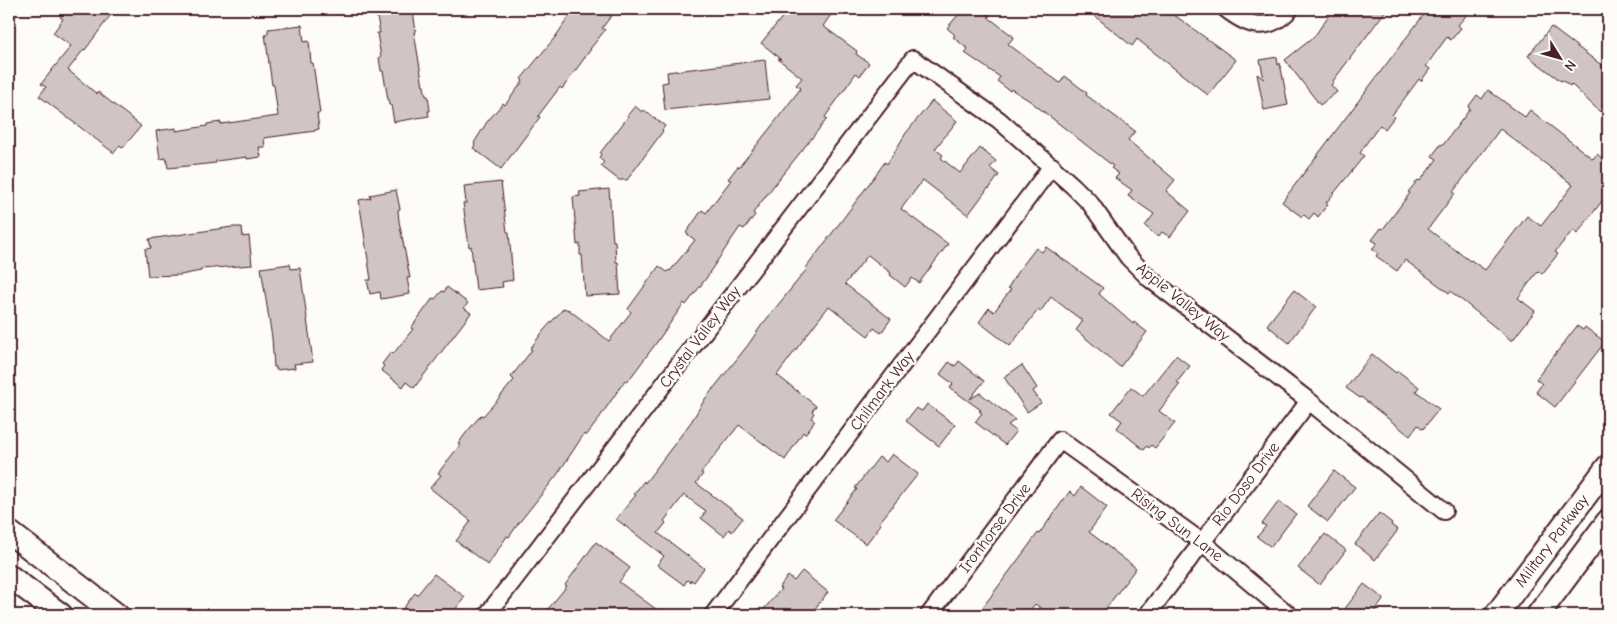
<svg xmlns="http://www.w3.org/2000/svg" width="1617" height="624" viewBox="0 0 1617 624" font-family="'Comic Neue',sans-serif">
  <rect width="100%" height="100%" fill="#fdfcf7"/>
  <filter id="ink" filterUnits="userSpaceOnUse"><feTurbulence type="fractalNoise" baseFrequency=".02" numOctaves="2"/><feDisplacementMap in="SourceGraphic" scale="10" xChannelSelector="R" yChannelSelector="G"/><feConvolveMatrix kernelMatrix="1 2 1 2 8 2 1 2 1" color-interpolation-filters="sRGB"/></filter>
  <g filter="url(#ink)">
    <path fill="#d0c5c4" stroke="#4a1f2b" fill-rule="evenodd" d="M67 9H115L85 50 84 49 68 70 97 94 98 92 141 126 123 148 120 145 114 153 39 96 46 87 41 84 71 46 53 33 63 19 60 17Z
      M574 9H604L612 15 602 28 605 30 590 49H591L562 89 560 87 538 116 540 117 501 169 473 148 475 145 474 143 487 122 503 103 505 105 523 81 521 79 556 36Z
      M789 9H835L823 26 857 51 856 54 869 63 860 76 856 73 825 117 827 119 775 184 753 213 755 215 744 229 740 227 709 273H710L686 305 684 303 657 342 628 381 625 380 596 423 586 436 584 434 557 475 518 524 509 537 507 536 488 565 456 541 471 521 430 488 441 475 438 473 460 445 458 444 466 433 481 415 483 416 493 405 514 380 511 377 532 350 530 349 544 330 564 308 568 310V309L609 341 631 312 628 309 659 266 667 272 669 270 670 271 695 240 686 233 702 210 706 213 731 180 728 179 738 166 739 167 771 127 801 88 796 85 802 78 778 59H781L761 43Z
      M963 9H981L990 16 988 17 1014 37 1008 44 1060 83 1065 76 1087 93 1086 95 1135 131 1128 140 1175 180 1166 191 1190 211 1170 237 1162 232 1158 237 1145 226 1154 214 1128 196 1132 190 1115 178 1119 174 1111 168 1113 166 1030 101 1011 89 1010 91 997 81 1000 77 965 53 968 49 953 37 955 35 947 28Z
      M1086 9H1166L1236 60 1208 95 1137 39 1132 46Z
      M1333 9H1387L1333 81 1334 82 1331 85 1337 92 1320 105 1285 60 1314 37Z
      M1428 9H1472L1458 25 1461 28 1451 40 1447 37 1426 66 1430 69 1421 81 1419 79 1392 115 1394 117 1385 129 1380 125 1365 145 1360 153 1364 156 1326 203 1328 204 1318 217 1314 213 1309 219 1304 215 1302 217 1282 202Z
      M413 11 416 32H414L423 86H424L426 96H428L430 111H428L429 116 394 122 391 105H389L383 71H381L379 57H381L377 33H380L377 17Z
      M302 25 304 42 309 41 311 63H313L320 113H317L319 129 315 130V131L264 138 265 147H259L261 157 247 159V157L216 161V163L168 168 166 158 160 159 156 131 176 128V131L207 126V124L221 122V124L278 116 274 85H272L265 34H268V29Z
      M1551 27 1608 70V113L1603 109 1600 112 1571 84 1570 86 1562 80 1561 81 1528 56Z
      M1277 57 1278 65 1280 63 1288 105 1264 110 1257 74 1264 79 1260 60Z
      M765 60 769 99 665 110 662 83 668 82 667 72Z
      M1488 90 1525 117 1530 110 1593 159 1597 154 1608 163V193L1577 234 1573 230 1555 252 1558 254 1542 274 1538 271 1518 298 1535 311 1512 341 1458 297 1450 291 1449 293 1405 260 1397 271 1376 256 1378 253 1372 249 1377 243 1372 240 1381 228 1383 229 1410 193 1408 192 1418 180 1420 181 1437 159 1432 156 1441 144 1443 145 1470 109 1468 107 1477 95 1482 99ZM1500 129 1573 185 1541 226 1527 216 1485 270 1471 260 1470 261 1428 229 1455 193 1453 192Z
      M932 101 957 121 935 149 943 155 941 158 960 173 980 148 996 161 990 168 999 175 989 189 988 188 968 215 923 180 901 209 948 244 919 283 912 278 905 287 890 275 891 273 868 255 845 284 891 319 881 333 874 328 868 336 829 306 815 324 777 375 816 406 812 411 814 413 811 418 815 421 805 434 803 432 785 460 739 425 701 473 703 474 696 483 743 518 732 532 729 529 724 536 701 518 706 511 684 495 664 521 666 523 658 533 704 568 694 582 691 580 690 582 687 580 684 585 657 565 664 556 616 519 636 495 634 494 644 481 645 483 691 422 705 399 748 345 761 326 807 269 806 268 860 196 885 162 887 164 906 133Z
      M635 106 642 112 644 110 665 126 662 130 663 131 627 180H619L601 166 604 162 599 158 601 154 600 153 628 117 627 116Z
      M501 182 507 232H509L513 280 502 282 503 287 476 290 471 246 469 247 463 203H466L464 186Z
      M609 189 613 241H615L616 262H618L620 294 585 296 582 255H580V244L577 245 573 197 580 196 579 192Z
      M396 190 400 209 398 210 399 221 410 278H407L410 294 381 299 380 292 370 294 367 280H371L359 200 371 198 370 195Z
      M232 227H242L243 237 249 236 252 265 201 269V271L180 275 148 276 145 249 151 248 149 239Z
      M1046 247 1103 288 1099 294 1133 324 1134 322 1147 332 1120 367 1076 330 1083 321 1051 297 1040 312 1038 310 1010 346 979 322 989 308 994 312 1011 289 1008 288 1016 274 1036 248 1042 252Z
      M290 264 291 269 300 268 313 362 294 364 295 368 276 370V367H274L272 338 261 268Z
      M447 287 468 303 464 308 471 313 414 388 406 382 403 387 381 370 384 366 382 364 391 352 393 354 413 329 411 328 433 298 435 299 442 291 444 292Z
      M1294 290 1316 307 1289 343 1267 325Z
      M1577 326 1583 330 1585 327 1605 342 1555 407 1536 392 1542 384 1536 379Z
      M1372 354 1396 373 1398 371 1419 387 1416 391 1439 409 1423 429 1418 425 1410 436 1361 397 1360 398 1346 388Z
      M1176 355 1190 366 1177 382 1180 384 1159 411 1175 423 1155 448 1151 445 1149 448 1147 446 1144 450 1117 428 1122 421 1111 413 1131 387 1143 396Z
      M959 361 984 381 970 399 980 393 1015 420 1008 425 1016 431 1005 445 975 422 982 413 979 411 981 410 950 388 953 384 940 374 949 362 955 366Z
      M1022 365 1037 388 1033 391 1041 403 1027 412 1004 377Z
      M927 404 955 425 939 446 906 421 916 408 922 411Z
      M892 454 918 474 879 523 881 524 866 544 833 520 857 489 855 488 879 457 886 462Z
      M1334 471 1355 487 1328 522 1307 506Z
      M1081 487 1107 507 1089 532 1136 568 1101 615H1051L1035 604 1026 615H977L1038 533 1039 534 1070 491 1075 496Z
      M1279 501 1296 514 1271 547 1257 537 1266 526 1262 524Z
      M1379 513 1392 523 1391 525 1398 530 1375 560 1355 544Z
      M1325 534 1346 550 1320 585 1298 568Z
      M596 542 630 568 619 582 664 615H543L567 586 565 585Z
      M802 571 828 592 810 615H759L781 589 779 588 788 576 794 581Z
      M434 574 465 597 451 615H398L415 593 417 595Z
      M1364 584 1384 599 1372 615H1340Z"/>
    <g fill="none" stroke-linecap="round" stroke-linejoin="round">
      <g stroke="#4a1f2b" stroke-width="20">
        <path id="street" d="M1226 9C1249 27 1268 33 1290 9
          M487 615 913 59 999 120 1073 186 1090 203 1128 257 1150 279 1309 401 1444 511
          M713 615 1052 166
          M929 615 1060 440 1202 542 1289 615
          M1147 615 1309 401"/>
      </g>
      <g stroke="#4a1f2b" stroke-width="26">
        <path id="secondary" d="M9 532 117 615
          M9 576 61 615
          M1496 615 1608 466
          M1538 615 1608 521"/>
      </g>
      <use href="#street" stroke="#fdfcf7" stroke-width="16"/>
      <use href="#secondary" stroke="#fdfcf7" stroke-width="22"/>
    </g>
  </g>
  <g text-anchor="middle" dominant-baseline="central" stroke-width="5" stroke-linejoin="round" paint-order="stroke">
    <g font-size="16" fill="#4a1f2b" stroke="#fdfcf7">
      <text transform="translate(1183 302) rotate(39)">Apple Valley Way</text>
      <text transform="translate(700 337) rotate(-53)">Crystal Valley Way</text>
      <text transform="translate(882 391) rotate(-53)">Chilmark Way</text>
      <text transform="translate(1246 484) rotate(-53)">Rio Doso Drive</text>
      <text transform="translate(1177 525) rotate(37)">Rising Sun Lane</text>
      <text transform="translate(995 528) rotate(-53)">Ironhorse Drive</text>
      <text transform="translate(1552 541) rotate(-53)">Military Parkway</text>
    </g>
  </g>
  <rect width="1617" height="624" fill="none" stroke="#fdfcf7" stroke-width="30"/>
  <rect x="15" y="15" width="1587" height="594" fill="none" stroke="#4a1f2b" stroke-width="2" filter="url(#ink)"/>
  <g transform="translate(1560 58) rotate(127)" stroke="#fdfcf7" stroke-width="4" paint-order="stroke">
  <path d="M0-4L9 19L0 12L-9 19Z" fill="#4a1f2b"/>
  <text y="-8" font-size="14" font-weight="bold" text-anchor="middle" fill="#4a1f2b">N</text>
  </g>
</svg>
